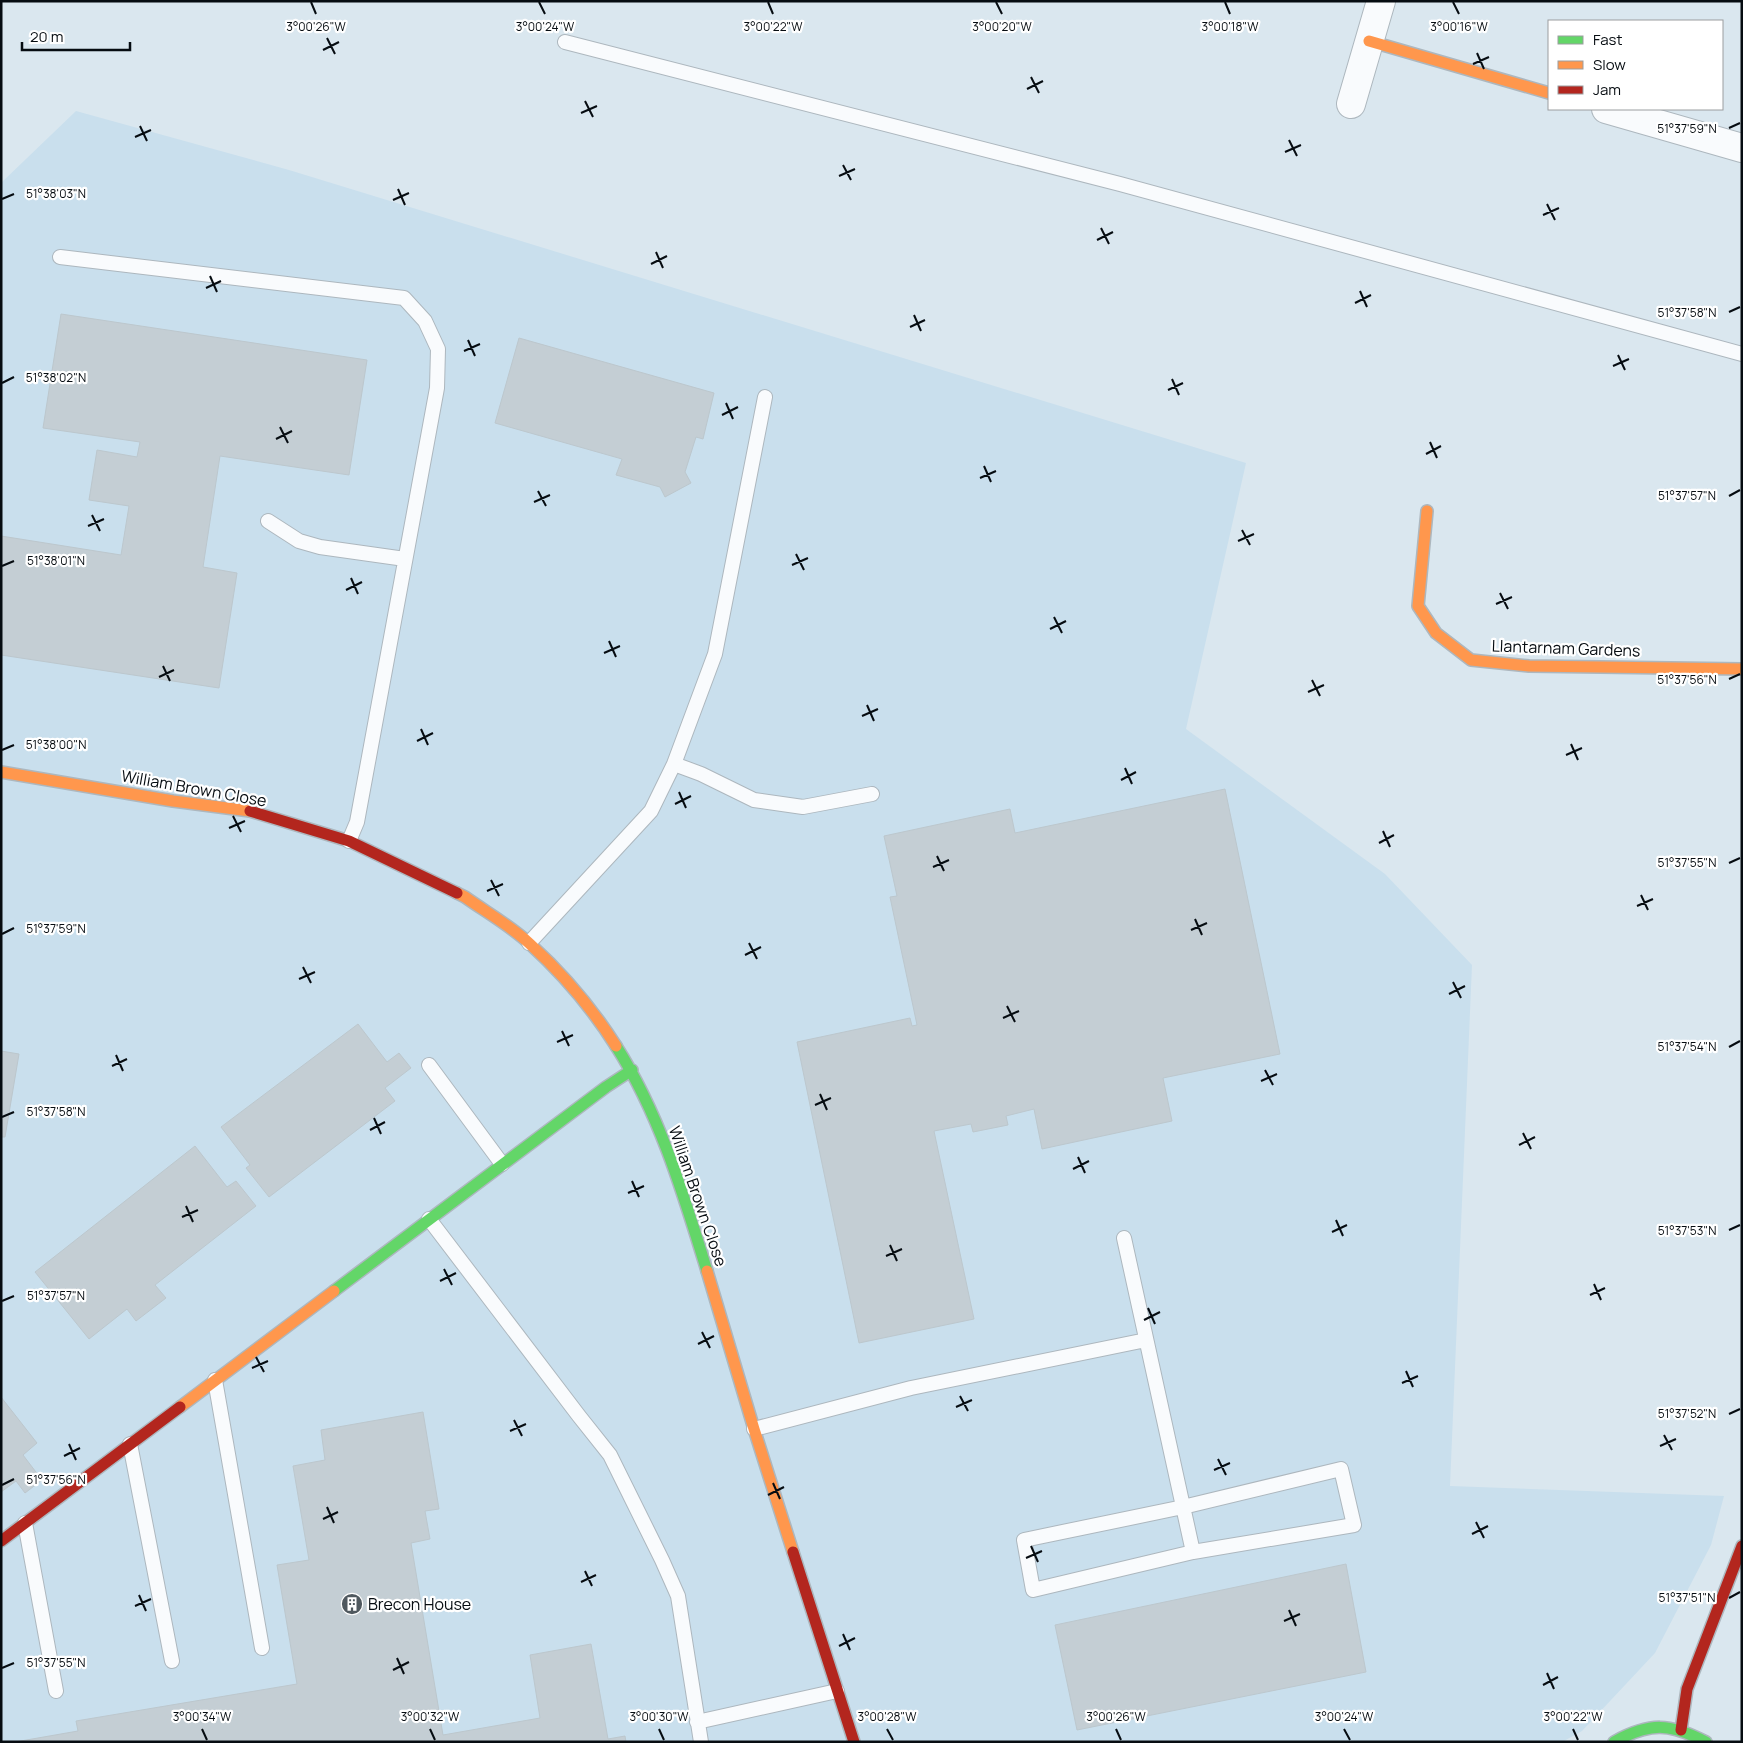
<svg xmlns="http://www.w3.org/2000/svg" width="1743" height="1743" viewBox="0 0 1743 1743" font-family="Manrope,sans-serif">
  <rect width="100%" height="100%" fill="#dae7ef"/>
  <path fill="#c9dfed" d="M76 111 289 170 1246 463 1186 729 1385 874 1472 965 1450 1486 1724 1496 1711 1545 1655 1653 1582 1731 1562 1742H1V183Z"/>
  <path fill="#c4ced4" stroke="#bcc7cd" d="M61 314 367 360 349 475 220 456 203 567 237 573 219 688 1 655V536L121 555 129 506 89 500 97 450 137 457 140 442 43 428Z
    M519 338 714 393 703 439 696 437 685 472 691 483 665 497 660 487 616 475 622 459 495 423Z
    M1225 789 1280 1054 1163 1078 1172 1121 1042 1149 1034 1109 1006 1116 1008 1125 973 1132 971 1124 934 1131 974 1319 859 1343 797 1042 910 1018 912 1026 917 1025 890 897 897 896 884 836 1010 809 1015 833Z
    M358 1024 387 1062 399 1053 411 1068 385 1088 395 1101 269 1197 246 1168 250 1165 221 1127Z
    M1 1051 19 1054 5 1137H1Z
    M195 1146 227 1187 236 1181 256 1206 155 1285 166 1298 136 1321 127 1309 89 1339 35 1272Z
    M1 1397 37 1443 23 1455 42 1480 25 1493 16 1481 1 1492Z
    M423 1412 439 1509 425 1511 430 1539 411 1543 443 1735 540 1718 530 1655 591 1644 608 1739 625 1736 626 1742H15L78 1731 76 1721 297 1684 277 1565 309 1560 293 1466 325 1460 321 1430Z
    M1346 1564 1366 1672 1077 1730 1055 1625Z"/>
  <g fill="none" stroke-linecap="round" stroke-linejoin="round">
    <g stroke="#adb7be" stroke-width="16">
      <path id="lane" d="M565 42 1120 184 1742 354
        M60 257 404 298 425 321 438 349 437 388 357 822 349 841
        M268 521 299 541 320 547 405 559
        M674 764 715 654 765 397
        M529 943 651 811 674 764 701 774 754 800 803 807 872 794
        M429 1065 502 1164
        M429 1219 579 1416 610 1455 662 1560 678 1596 701 1742
        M1124 1238 1193 1552
        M215 1380 262 1648
        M754 1429 911 1388 1146 1340
        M130 1444 172 1661
        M1341 1469 1354 1525 1193 1552 1033 1590 1024 1540 1183 1507Z
        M25 1523 56 1691
        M697 1722 837 1691"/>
    </g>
    <g stroke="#adb7be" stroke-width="30">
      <path id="street" d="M1351 104 1381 1
        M1606 109 1742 148"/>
    </g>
    <g stroke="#adb7be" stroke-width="14">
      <path id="fast" d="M616 1046C660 1115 683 1193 707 1271
        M334 1291 606 1087 632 1070
        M1614 1742C1650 1722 1670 1723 1706 1742"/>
    </g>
    <g stroke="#adb7be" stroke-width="14">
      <path id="slow" d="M1369 41 1549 93
        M1427 511 1418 606 1436 633 1471 660 1529 666 1742 669
        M1 772 173 801 250 811
        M457 893 465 897C486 912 511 926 530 944 563 974 592 1008 616 1046
        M707 1271 754 1429 793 1552
        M180 1407 334 1291"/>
    </g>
    <g stroke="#adb7be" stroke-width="14">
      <path id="jam" d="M250 811 349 841 457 893
        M1 1541 180 1407
        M793 1552 854 1742
        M1681 1730 1687 1689 1742 1546"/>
    </g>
    <use href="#lane" stroke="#f9fbfd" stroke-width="14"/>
    <use href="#street" stroke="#f9fbfd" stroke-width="28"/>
    <use href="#fast" stroke="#63d668" stroke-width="11"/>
    <use href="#slow" stroke="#ff974d" stroke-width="11"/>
    <use href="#jam" stroke="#b3261e" stroke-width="11"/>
  </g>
  <path fill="none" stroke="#060c11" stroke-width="2" d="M311 2 316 14M539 2 545 14M768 2 773 14M996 2 1002 14M1225 2 1230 14M1453 2 1459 14M327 38 335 54M323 50 339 42M1477 53 1484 69M1473 64 1489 57M1031 77 1039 93M1027 89 1043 81M585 101 593 117M581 113 597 106M140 126 147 141M1729 128 1740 123M135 137 151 130M1289 140 1297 156M1285 152 1301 145M843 165 851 180M839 176 855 169M398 189 405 205M2 199 14 194M393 200 409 193M1547 204 1555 220M1543 215 1559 208M1101 228 1109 244M1097 240 1113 232M656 252 663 268M651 264 667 256M210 276 217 292M206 288 221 281M1360 291 1367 307M1355 303 1371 295M1729 312 1740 307M914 315 921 331M910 327 925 320M468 340 475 356M464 351 480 344M1618 355 1625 370M1613 366 1629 359M1172 379 1179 395M2 383 14 377M1168 390 1183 383M726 403 733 419M722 415 738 407M280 427 288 443M276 439 292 431M1430 442 1437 458M1426 454 1441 446M984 466 991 482M980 478 996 471M538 491 546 506M1729 496 1740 490M534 502 550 495M92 515 100 531M88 526 104 519M1242 530 1250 545M1238 541 1254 534M796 554 804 570M792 565 808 558M2 566 14 561M351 578 358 594M346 590 362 582M1500 593 1508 609M1496 604 1512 597M1054 617 1062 633M1050 629 1066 621M609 641 616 657M604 653 620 646M163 666 170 681M159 677 174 670M1729 679 1740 674M1312 680 1320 696M1308 692 1324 685M867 705 874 721M862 716 878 709M421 729 428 745M417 741 433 733M1571 744 1578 760M2 750 14 745M1566 755 1582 748M1125 768 1132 784M1121 780 1136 772M679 792 686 808M675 804 691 796M233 816 241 832M229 828 245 821M1383 831 1390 847M1379 843 1394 835M937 856 944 871M1729 863 1740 858M933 867 949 860M491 880 499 896M487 891 503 884M1641 895 1648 910M1637 906 1653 899M1195 919 1202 935M1191 930 1207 923M2 934 14 928M749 943 757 959M745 955 761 947M303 967 311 983M299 979 315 972M1453 982 1461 998M1449 994 1465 986M1007 1006 1015 1022M1003 1018 1019 1011M562 1031 569 1046M557 1042 573 1035M1729 1047 1740 1041M116 1055 123 1071M112 1066 127 1059M1265 1070 1273 1085M1261 1081 1277 1074M820 1094 827 1110M815 1105 831 1098M2 1117 14 1112M374 1118 381 1134M370 1130 385 1122M1523 1133 1531 1149M1519 1145 1535 1137M1078 1157 1085 1173M1073 1169 1089 1161M632 1181 639 1197M628 1193 644 1186M186 1206 193 1222M182 1217 198 1210M1336 1220 1343 1236M1729 1230 1740 1225M1332 1232 1347 1225M890 1245 897 1261M886 1256 902 1249M444 1269 452 1285M440 1281 456 1273M1594 1284 1601 1300M1590 1295 1605 1288M2 1301 14 1296M1148 1308 1155 1324M1144 1320 1160 1312M702 1332 710 1348M698 1344 714 1336M256 1357 264 1372M252 1368 268 1361M1406 1371 1413 1387M1402 1383 1418 1376M960 1396 968 1411M956 1407 972 1400M1729 1414 1740 1409M514 1420 522 1436M510 1431 526 1424M1664 1435 1672 1450M69 1444 76 1460M1660 1446 1676 1439M64 1456 80 1448M1218 1459 1226 1475M1214 1470 1230 1463M773 1483 780 1499M2 1485 14 1479M768 1495 784 1487M327 1507 334 1523M323 1519 338 1512M1476 1522 1484 1538M1472 1534 1488 1526M1031 1546 1038 1562M1026 1558 1042 1551M585 1571 592 1586M581 1582 596 1575M139 1595 146 1611M1729 1598 1740 1592M135 1606 151 1599M1289 1610 1296 1626M1284 1621 1300 1614M843 1634 850 1650M839 1646 855 1638M397 1658 404 1674M2 1668 14 1663M393 1670 409 1662M1547 1673 1554 1689M1543 1685 1558 1677M202 1729 207 1740M430 1729 435 1740M659 1729 664 1740M887 1729 893 1740M1116 1729 1121 1740M1344 1729 1350 1740M1573 1729 1578 1740"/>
  <defs>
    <g id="building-disc" transform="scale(1.125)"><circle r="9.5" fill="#50595f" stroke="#fff"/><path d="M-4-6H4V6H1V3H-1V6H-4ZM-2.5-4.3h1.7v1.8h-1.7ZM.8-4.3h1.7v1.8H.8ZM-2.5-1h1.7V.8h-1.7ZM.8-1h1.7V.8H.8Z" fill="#fff"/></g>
  </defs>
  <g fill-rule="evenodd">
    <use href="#building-disc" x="352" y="1604"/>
  </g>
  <g text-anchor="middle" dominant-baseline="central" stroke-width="4.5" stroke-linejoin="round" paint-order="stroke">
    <g font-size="16" fill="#060c11" stroke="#fff">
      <text transform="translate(1566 648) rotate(2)">Llantarnam Gardens</text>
      <text transform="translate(194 788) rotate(10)">William Brown Close</text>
      <text transform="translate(698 1196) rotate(71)">William Brown Close</text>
    </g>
    <g font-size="16" fill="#060c11" stroke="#fff" text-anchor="start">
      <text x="368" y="1604">Brecon House</text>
    </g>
  </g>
  <g font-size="12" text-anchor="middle" fill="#060c11" stroke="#fff" stroke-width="4.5" stroke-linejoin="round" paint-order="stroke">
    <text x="316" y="31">3°00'26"W</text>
    <text x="545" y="31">3°00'24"W</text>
    <text x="773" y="31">3°00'22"W</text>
    <text x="1002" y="31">3°00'20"W</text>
    <text x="1230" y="31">3°00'18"W</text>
    <text x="1459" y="31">3°00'16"W</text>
    <text x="1687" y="133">51°37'59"N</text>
    <text x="56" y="198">51°38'03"N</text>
    <text x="1687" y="317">51°37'58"N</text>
    <text x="56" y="382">51°38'02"N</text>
    <text x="1687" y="500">51°37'57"N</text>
    <text x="56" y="565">51°38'01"N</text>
    <text x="1687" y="684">51°37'56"N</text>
    <text x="56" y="749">51°38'00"N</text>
    <text x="1687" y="867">51°37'55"N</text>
    <text x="56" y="933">51°37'59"N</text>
    <text x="1687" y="1051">51°37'54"N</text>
    <text x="56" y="1116">51°37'58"N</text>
    <text x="1687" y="1235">51°37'53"N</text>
    <text x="56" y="1300">51°37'57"N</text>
    <text x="1687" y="1418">51°37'52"N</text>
    <text x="56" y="1484">51°37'56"N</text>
    <text x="1687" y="1602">51°37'51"N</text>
    <text x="56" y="1667">51°37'55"N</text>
    <text x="202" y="1721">3°00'34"W</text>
    <text x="430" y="1721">3°00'32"W</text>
    <text x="659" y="1721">3°00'30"W</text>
    <text x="887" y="1721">3°00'28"W</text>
    <text x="1116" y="1721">3°00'26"W</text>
    <text x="1344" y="1721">3°00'24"W</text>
    <text x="1573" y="1721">3°00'22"W</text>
  </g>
  <rect width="1743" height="1743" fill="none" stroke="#060c11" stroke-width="5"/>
  <rect x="1548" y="20" width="175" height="90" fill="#ffffff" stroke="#9b9ea0"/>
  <rect x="1558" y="36" width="25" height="8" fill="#63d668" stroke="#9b9ea0"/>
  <text x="1593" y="45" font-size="15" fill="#060c11">Fast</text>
  <rect x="1558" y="61" width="25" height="8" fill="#ff974d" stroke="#9b9ea0"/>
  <text x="1593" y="70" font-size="15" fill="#060c11">Slow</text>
  <rect x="1558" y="86" width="25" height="8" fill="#b3261e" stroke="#9b9ea0"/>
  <text x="1593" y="95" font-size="15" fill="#060c11">Jam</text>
  <path d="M22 42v8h108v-8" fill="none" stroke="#060c11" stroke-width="2.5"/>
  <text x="30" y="42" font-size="15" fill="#060c11" stroke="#ffffff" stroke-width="4" paint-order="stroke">20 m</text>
</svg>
